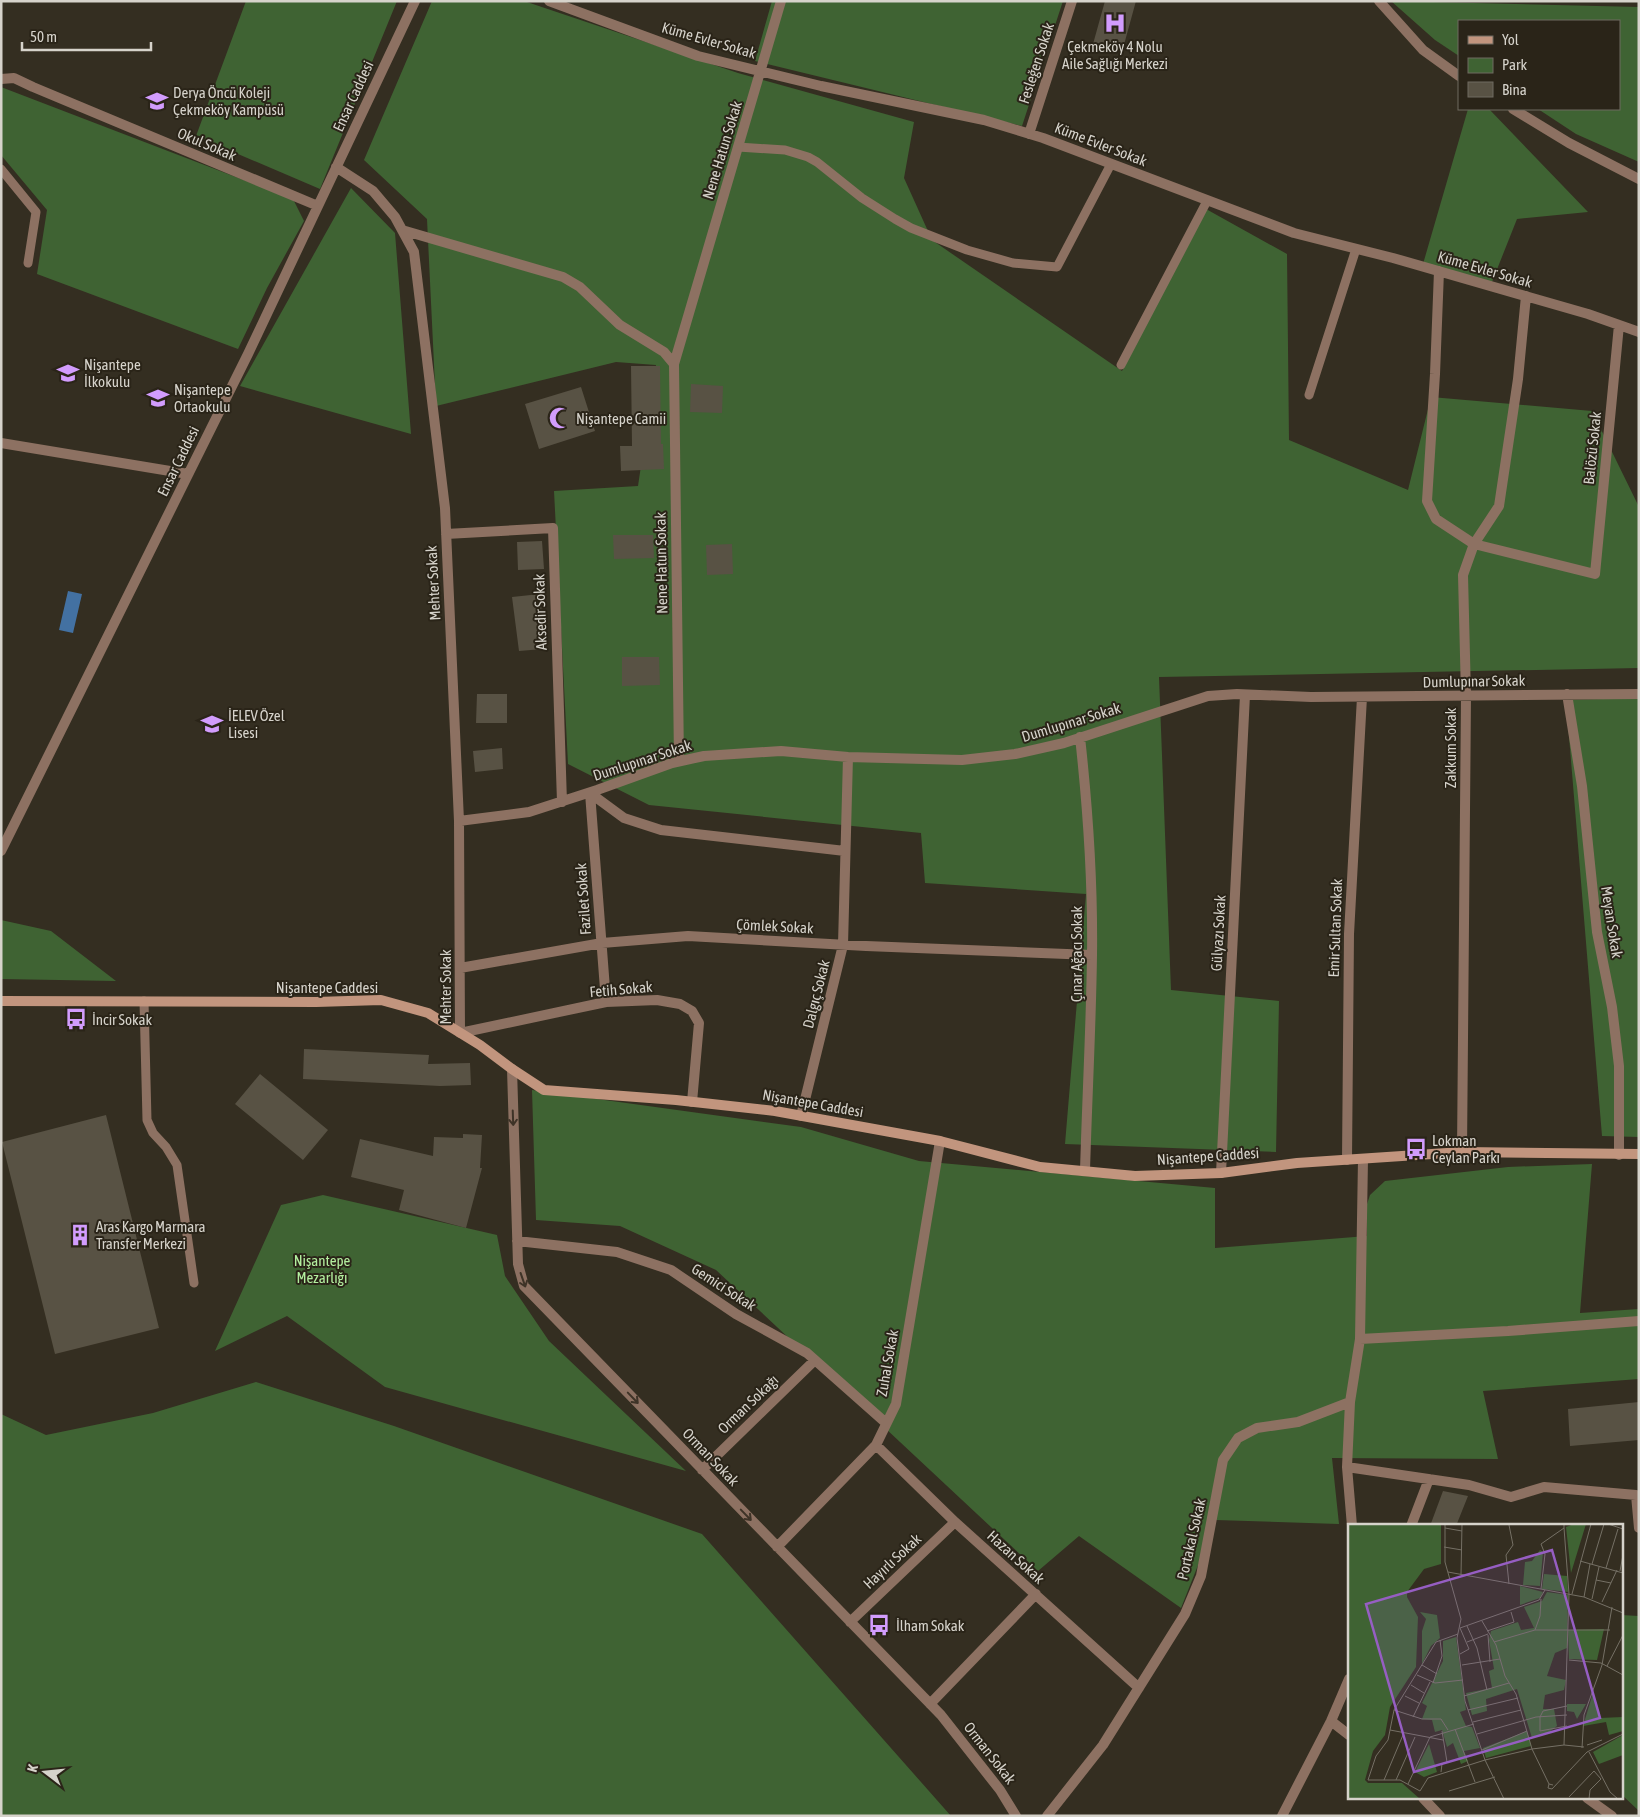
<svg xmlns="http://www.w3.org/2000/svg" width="1640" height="1817" viewBox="0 0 1640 1817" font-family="'Asap Condensed',sans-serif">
  <rect width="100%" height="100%" fill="#342e21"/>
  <path fill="#3f6333" d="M246 1H397L320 189 196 136Z
    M432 1H524L738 73 914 122 904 178 932 240 1122 371 1206 209 1287 254 1289 440 1408 490 1431 397 1592 411 1639 507V668L1159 677 1171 990 1279 1001 1276 1152 1065 1144 1086 894 925 883 921 833 649 805 568 764 554 491 638 486 656 365 616 362 436 406 427 219 364 160Z
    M772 1H1063L1022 126 755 61Z
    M1391 1 1639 7V162L1576 134 1538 109H1619V21H1459V56L1435 40Z
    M1 87 293 199 304 221 267 288 238 349 37 274 47 210 1 155Z
    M1468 109H1489L1588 212 1517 219 1490 287 1423 264Z
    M351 188 395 233 411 434 240 386Z
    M1639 698V1137L1602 1136 1566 700Z
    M1 920 51 931 116 981 1 979Z
    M532 1090 801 1127 919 1161 1215 1188V1248L1367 1236V1204L1370 1195 1385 1181 1508 1167 1592 1164 1580 1313 1639 1309V1379L1483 1391 1498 1459 1332 1458 1339 1524 1216 1520 1181 1608 1079 1536 1038 1571 716 1270 620 1226 536 1220Z
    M323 1195 497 1235 505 1276 549 1341 686 1471 385 1387 287 1316 215 1351 281 1205Z
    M256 1382 394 1426 702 1534 951 1816H1V1414L46 1435 153 1413Z
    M1621 1615 1639 1616V1811L1621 1794Z"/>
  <path fill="#4371a2" d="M68 591 82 594 73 633 59 630Z"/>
  <path fill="#585244" d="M1105 1H1136L1122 52 1093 44Z
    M631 366H660L661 444H663L664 469 621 471 620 446H632Z
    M691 384 723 386 722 413 690 412Z
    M581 387 595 431 539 449 525 404Z
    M613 535H653L654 558 614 559Z
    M542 541 544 569 518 570 517 542Z
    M732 544 733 574 707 575 706 545Z
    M540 594 542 617H540L543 649 519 651 512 597Z
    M622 657H659L660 685 622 686Z
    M477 694H507V723H476Z
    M502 748 503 769 475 772 473 751Z
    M304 1049 429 1055 428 1064 470 1063 471 1085 440 1086 303 1079Z
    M260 1074 328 1130 303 1160 235 1104Z
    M106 1115 159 1328 55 1354 2 1142Z
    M463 1134 482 1135 480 1168H482L466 1228 399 1210 404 1190 351 1177 360 1139 433 1156 434 1137 463 1138Z
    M1639 1402V1440L1570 1446 1568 1409Z
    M1443 1491 1468 1496 1456 1526H1430Z"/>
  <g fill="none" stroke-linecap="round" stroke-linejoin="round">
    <path stroke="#8d7162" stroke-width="9" d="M738 147 785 150 808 157 817 162 862 198 895 219 911 228 967 250 1013 263 1057 267 1111 164
      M1 169 36 212 28 263
      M1121 365 1207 201
      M1309 395 1356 249
      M144 1001 147 1120 153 1133 166 1147 177 1165 194 1283"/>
    <path stroke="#8d7162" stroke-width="10" d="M549 1 698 56 821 86 984 120 1043 138 1294 233 1393 258 1588 314 1639 332
      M1379 1 1423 50 1459 76
      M1 79 14 78 33 87 318 206
      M1513 109 1569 143 1639 179
      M1029 134 1072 1
      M336 167 373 191 395 217 414 252 445 508 459 821 460 1033 606 1002 657 1000 680 1004 692 1011 699 1023 692 1102
      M402 230 563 277 580 287 620 325 664 352 674 364 679 761
      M1439 271 1435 374 1427 501 1436 519 1474 544 1595 574 1619 325
      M674 364 781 1
      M1 443 188 474
      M446 534 553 528 562 802
      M1567 694 1582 786 1597 932 1612 1007 1619 1066V1155
      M1080 737C1088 810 1093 883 1092 956 1091 1028 1087 1100 1085 1171
      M590 793 624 818 661 830 845 851
      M590 793 606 1002
      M459 821 529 812 597 790 672 763 704 756 781 751 848 757 962 760 1015 754 1064 743 1208 696 1237 694 1311 697 1639 694
      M1 851 248 354 415 1
      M460 968 602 943 688 936 866 946 1092 955
      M512 1069 518 1264 524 1286 941 1715 1000 1790 1016 1816
      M801 1116 843 945 848 757
      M1462 1152 1466 696 1463 575 1474 544 1499 506 1518 379 1526 296
      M1347 1160 1349 934 1362 697
      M1221 1173 1245 695
      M517 1241 617 1252 671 1270 736 1314 807 1353 886 1423
      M1360 1339 1508 1331 1639 1321
      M876 1445 955 1522 1139 1688
      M1347 1467 1469 1485 1511 1497 1544 1487 1636 1495 1639 1528
      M702 1470 815 1360
      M1352 1526 1347 1467 1350 1402 1360 1339 1363 1159
      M1411 1526 1429 1479
      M777 1547 876 1445 896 1404 940 1141
      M850 1622 955 1522
      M930 1704 1036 1594
      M1331 1721 1349 1735
      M1423 1798 1440 1816
      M1587 1798 1612 1816
      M1047 1816 1103 1745 1185 1614 1201 1576 1223 1460 1238 1438 1257 1428 1298 1422 1350 1402
      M1282 1816 1331 1721 1349 1679"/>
    <path stroke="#c2957e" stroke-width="10" d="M1 1001 316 1002 381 1000 428 1013 480 1045 512 1069 544 1090 676 1100 775 1111 940 1141 1040 1167 1135 1176 1221 1173 1297 1163 1462 1152 1639 1154"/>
  </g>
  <defs><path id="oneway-shaft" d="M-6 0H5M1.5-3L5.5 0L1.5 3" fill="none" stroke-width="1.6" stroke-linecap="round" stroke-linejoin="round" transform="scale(1.25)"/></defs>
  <g stroke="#3e3327">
    <use href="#oneway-shaft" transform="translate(513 1118) rotate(88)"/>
    <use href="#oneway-shaft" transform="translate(523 1280) rotate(71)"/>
    <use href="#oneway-shaft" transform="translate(633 1398) rotate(46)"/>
    <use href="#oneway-shaft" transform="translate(746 1515) rotate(46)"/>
  </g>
  <defs>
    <g id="hospital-bare" transform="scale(1.725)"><path d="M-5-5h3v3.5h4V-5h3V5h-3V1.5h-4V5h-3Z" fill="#d29cfd" stroke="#2a2418" stroke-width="2.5" paint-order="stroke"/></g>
    <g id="school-bare" transform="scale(1.725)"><path d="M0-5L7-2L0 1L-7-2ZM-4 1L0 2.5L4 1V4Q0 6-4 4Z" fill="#d29cfd" stroke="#2a2418" stroke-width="2.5" paint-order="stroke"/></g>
    <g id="mosque-bare" transform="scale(1.725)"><path d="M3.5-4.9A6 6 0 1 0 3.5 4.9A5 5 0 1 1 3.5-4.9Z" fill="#d29cfd" stroke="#2a2418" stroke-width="2.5" paint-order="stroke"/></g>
    <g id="bus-bare" transform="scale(1.725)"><path d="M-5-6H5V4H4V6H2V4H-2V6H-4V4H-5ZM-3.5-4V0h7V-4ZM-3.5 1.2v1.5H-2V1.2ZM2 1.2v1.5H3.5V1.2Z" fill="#d29cfd" stroke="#2a2418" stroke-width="2.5" paint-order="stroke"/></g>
    <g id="building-bare" transform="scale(1.725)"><path d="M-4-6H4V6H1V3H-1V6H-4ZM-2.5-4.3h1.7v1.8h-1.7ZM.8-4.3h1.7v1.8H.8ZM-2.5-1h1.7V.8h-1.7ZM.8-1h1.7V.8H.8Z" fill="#d29cfd" stroke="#2a2418" stroke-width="2.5" paint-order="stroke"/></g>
  </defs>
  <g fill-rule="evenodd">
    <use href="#hospital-bare" x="1115" y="23"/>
    <use href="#school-bare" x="157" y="101"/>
    <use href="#school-bare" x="68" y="373"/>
    <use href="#school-bare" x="158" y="398"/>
    <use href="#mosque-bare" x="560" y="418"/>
    <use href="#school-bare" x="212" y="724"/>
    <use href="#bus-bare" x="76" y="1019"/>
    <use href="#bus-bare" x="1416" y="1149"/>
    <use href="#building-bare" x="80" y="1235"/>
    <use href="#bus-bare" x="879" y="1625"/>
  </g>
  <g text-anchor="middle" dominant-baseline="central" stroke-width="4" stroke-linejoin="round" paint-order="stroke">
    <g font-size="15" fill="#d6d3cb" stroke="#2a2418">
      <text transform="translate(709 40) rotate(16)">Küme Evler Sokak</text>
      <text transform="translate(1036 63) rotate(-72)">Fesleğen Sokak</text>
      <text transform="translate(353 96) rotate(-65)">Ensar Caddesi</text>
      <text transform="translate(207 144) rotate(23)">Okul Sokak</text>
      <text transform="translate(1101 144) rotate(21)">Küme Evler Sokak</text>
      <text transform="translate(722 150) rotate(-73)">Nene Hatun Sokak</text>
      <text transform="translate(1485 269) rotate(16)">Küme Evler Sokak</text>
      <text transform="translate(1592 448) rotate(-84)">Balözü Sokak</text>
      <text transform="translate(178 461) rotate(-64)">Ensar Caddesi</text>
      <text transform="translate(661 563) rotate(-91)">Nene Hatun Sokak</text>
      <text transform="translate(433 583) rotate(-93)">Mehter Sokak</text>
      <text transform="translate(540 612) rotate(-92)">Aksedir Sokak</text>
      <text transform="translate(1474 681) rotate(-1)">Dumlupınar Sokak</text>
      <text transform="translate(1071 722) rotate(-17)">Dumlupınar Sokak</text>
      <text transform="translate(1450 748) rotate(-90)">Zakkum Sokak</text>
      <text transform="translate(642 760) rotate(-18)">Dumlupınar Sokak</text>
      <text transform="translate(583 899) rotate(-94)">Fazilet Sokak</text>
      <text transform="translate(1612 922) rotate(81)">Meyan Sokak</text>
      <text transform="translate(775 926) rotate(3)">Çömlek Sokak</text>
      <text transform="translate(1335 928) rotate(-88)">Emir Sultan Sokak</text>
      <text transform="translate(1218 933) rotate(-87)">Gülyazı Sokak</text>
      <text transform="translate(1076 954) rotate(-90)">Çınar Ağacı Sokak</text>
      <text x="327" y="987">Nişantepe Caddesi</text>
      <text transform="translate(445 987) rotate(-90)">Mehter Sokak</text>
      <text transform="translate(621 989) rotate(-5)">Fetih Sokak</text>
      <text transform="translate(816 994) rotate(-76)">Dalgıç Sokak</text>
      <text transform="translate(813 1103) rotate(10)">Nişantepe Caddesi</text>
      <text transform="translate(1208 1156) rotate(-4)">Nişantepe Caddesi</text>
      <text transform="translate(724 1287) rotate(33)">Gemici Sokak</text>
      <text transform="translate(887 1363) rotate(-80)">Zuhal Sokak</text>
      <text transform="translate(748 1404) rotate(-44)">Orman Sokağı</text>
      <text transform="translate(711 1457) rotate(46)">Orman Sokak</text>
      <text transform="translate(1191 1539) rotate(-77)">Portakal Sokak</text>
      <text transform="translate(1016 1557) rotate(42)">Hazan Sokak</text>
      <text transform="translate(892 1561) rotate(-43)">Hayırlı Sokak</text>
      <text transform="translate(990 1753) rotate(52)">Orman Sokak</text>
    </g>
    <g font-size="15" fill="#d6d3cb" stroke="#2a2418" text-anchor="start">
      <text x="1115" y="46" text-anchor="middle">Çekmeköy 4 Nolu<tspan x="1115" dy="17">Aile Sağlığı Merkezi</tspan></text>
      <text x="173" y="92">Derya Öncü Koleji<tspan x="173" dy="17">Çekmeköy Kampüsü</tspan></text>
      <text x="84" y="364">Nişantepe<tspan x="84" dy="17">İlkokulu</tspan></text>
      <text x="174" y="389">Nişantepe<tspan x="174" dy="17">Ortaokulu</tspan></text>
      <text x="576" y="418">Nişantepe Camii</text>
      <text x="228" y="715">İELEV Özel<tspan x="228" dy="17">Lisesi</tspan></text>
      <text x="92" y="1019">İncir Sokak</text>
      <text x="1432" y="1140">Lokman<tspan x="1432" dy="17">Ceylan Parkı</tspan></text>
      <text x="96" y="1226">Aras Kargo Marmara<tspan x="96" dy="17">Transfer Merkezi</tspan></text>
      <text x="896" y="1625">İlham Sokak</text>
    </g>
    <g font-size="15" fill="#b3ef9f" stroke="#2a2418">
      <text x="322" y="1260">Nişantepe<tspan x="322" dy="17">Mezarlığı</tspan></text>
    </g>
  </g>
  <g transform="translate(1348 1524)">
    <rect width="275" height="275" fill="#342e21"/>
    <path d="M0 0H93V40L76 45 59 68V73L70 93 68 143 42 183 37 211 25 227 17 256 20 259H54L72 275H0ZM226 0H238L223 49 218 3ZM192 26 195 28 192 62 175 61 177 38 184 37ZM196 50 219 52 220 68 194 65ZM172 62 195 68 192 74 172 81ZM199 68 220 71 219 124 207 129 199 152 218 156 216 166 197 171 195 185H206L209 202 200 209 184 214 169 165 138 175 139 187 124 191 118 169 144 164 141 147 146 145 141 116 143 107 170 98 173 106 186 104 176 83 194 77ZM72 88 89 91 92 114 83 122 74 140V107L78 95ZM256 105 249 136 221 135 220 106ZM108 113 118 186 112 188 118 202 124 203 132 224 116 227 120 237 113 240 105 219 99 223 94 206 87 208 84 196 74 195 79 182 74 179 95 137V117ZM245 169 252 194 275 193V207L261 211 258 198 235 202ZM219 180H238L229 195 226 188 219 187ZM179 207 183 222 138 234 135 224ZM275 211V231L251 240 245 228ZM81 220 89 248 76 253 67 248Z" fill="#3f6333"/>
    <path fill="none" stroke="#757065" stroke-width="1" d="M97 0V38L113 95 109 114 117 177 137 236 156 275M137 0H164M260 0 275 5M161 1 165 21 158 31 161 60M97 4 114 7M216 4 221 70 216 221M96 23 114 26M232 37 275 49M244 40 256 0M258 44 270 5M272 47 275 31M100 48 236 73 275 89M113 51 114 0M248 56 263 59M193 65 197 30 193 20 216 4V0M224 70 243 0M236 73 242 40M244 75 251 43M254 78 269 46M134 97 148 121 157 152 168 170 184 225 201 260M119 102 129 124 139 166M187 106H262M139 107 166 98 163 88M110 110 88 118 46 186 40 216 28 232 20 256H52L72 267 80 254 137 236 184 225 216 221 236 223M140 111 142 138M119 118 140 110M146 118 187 106 192 92 193 75M112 130 121 125 112 104 191 76 197 66M221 136 253 139 275 151M74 141 89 150M114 141 152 135M259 142 275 111M69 151 87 159 115 156M85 159 94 132 92 116M63 161 76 169M57 172 71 179M116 172 161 159M46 186 74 195H93L100 206M120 186 170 174M65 193 82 158M125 198 173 186M219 202 192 207V193L195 187 219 182M107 205 127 258M42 206 95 216M129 210 188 193 219 191M239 221 254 216M234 224 236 191 254 141 264 83M134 226 179 207M241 228 262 268 270 275M93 248 94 240 99 238 94 207M36 256 55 211M48 256 67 213M60 260 82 213 126 200M205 261 201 260 200 264 204 265 239 228 275 210M101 267 147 253M221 273 246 247 253 255 242 266 241 275"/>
    <path fill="#965ec3" fill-opacity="0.15" stroke="#965ec3" stroke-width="2.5" d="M204 26 252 194 66 248 18 80Z"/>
    <rect width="275" height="275" fill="none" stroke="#d6d3cb" stroke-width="2.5"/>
  </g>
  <rect width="1640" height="1817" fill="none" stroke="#d6d3cb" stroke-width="5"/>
  <rect x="1458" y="20" width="162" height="90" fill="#2a2418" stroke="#6f6a60"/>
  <rect x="1468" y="36" width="25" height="8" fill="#c2957e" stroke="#6f6a60"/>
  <text x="1502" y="45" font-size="15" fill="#d6d3cb">Yol</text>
  <rect x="1468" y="58" width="25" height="15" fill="#3f6333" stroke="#6f6a60"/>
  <text x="1502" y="70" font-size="15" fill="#d6d3cb">Park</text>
  <rect x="1468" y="82" width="25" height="15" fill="#585244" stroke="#6f6a60"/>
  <text x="1502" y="95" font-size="15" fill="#d6d3cb">Bina</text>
  <g transform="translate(45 1772) rotate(286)" stroke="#2a2418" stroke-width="4" paint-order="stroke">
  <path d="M0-4L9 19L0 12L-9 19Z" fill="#d6d3cb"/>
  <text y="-8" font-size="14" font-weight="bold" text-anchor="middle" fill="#d6d3cb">K</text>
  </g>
  <path d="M22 42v8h129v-8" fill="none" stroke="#d6d3cb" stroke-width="2.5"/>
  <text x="30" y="42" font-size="15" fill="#d6d3cb" stroke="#2a2418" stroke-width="4" paint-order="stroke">50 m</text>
</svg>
